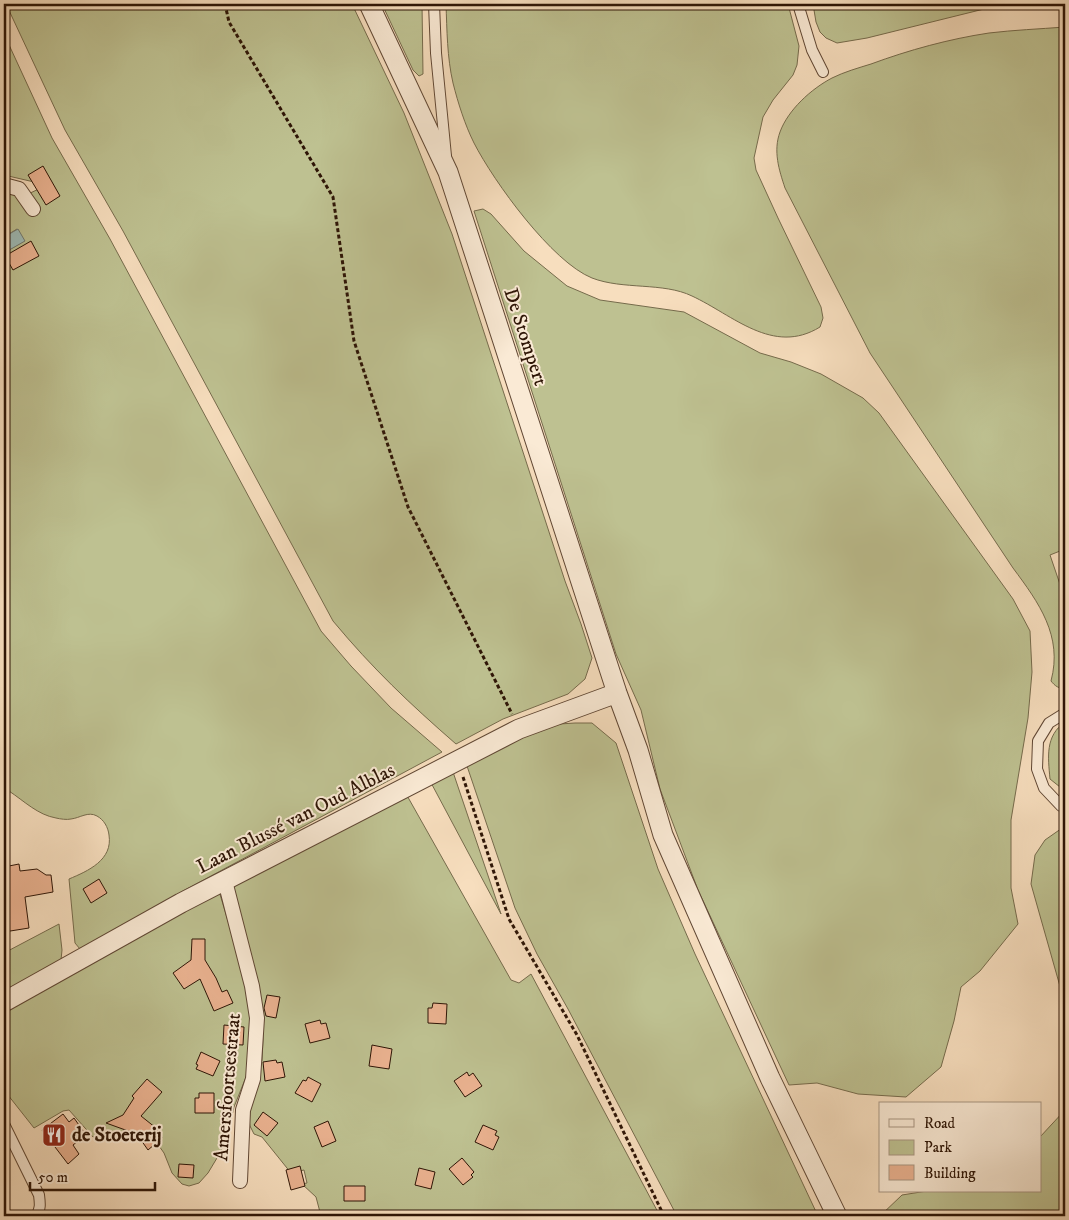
<svg xmlns="http://www.w3.org/2000/svg" width="1069" height="1220" viewBox="0 0 1069 1220" font-family="'IM FELL DW Pica',serif">
  <rect width="100%" height="100%" fill="#f7debe"/>
  <filter id="stains"><feTurbulence type="fractalNoise" baseFrequency=".004" numOctaves="4"/><feColorMatrix values="0 0 0 0 .2 0 0 0 0 .09 0 0 0 0 .02 0 0 0 .5 -.17"/></filter>
  <radialGradient id="worn" r=".72"><stop offset=".6" stop-color="#630" stop-opacity="0"/><stop offset="1" stop-color="#630" stop-opacity=".3"/></radialGradient>
  <path fill="#bec191" stroke="#766b4c" d="M6 4H352L404 113 452 234 565 581 581 624 592 658 585 679 568 694 503 719 456 744C410 704 372 668 333 621L123 231 65 130Z
    M382 4H422L423 74 419 76 413 70Z
    M446 4H788L799 46 797 65 793 75 773 100 763 117 754 158 756 170 778 218 821 307 823 318 820 327C773 356 733 315 692 296 663 282 623 290 592 278 552 262 494 182 474 143 465 125 458 103 453 83 447 57 447 30 446 4Z
    M813 4H1061L984 9 867 38 837 43 826 38 820 32 816 22Z
    M1065 27V549L1050 555 1065 599V688C1059 689 1055 686 1051 681 1063 636 1039 603 1013 568L870 353 785 188C779 170 773 151 780 132 788 110 811 89 832 78 844 72 858 68 871 64 909 50 949 39 989 33 1014 30 1039 29 1065 27Z
    M4 34 52 138 110 239 321 631 351 666 391 708 442 752 183 891 80 949 75 943 69 879C88 871 113 860 109 835 108 827 104 820 97 816 88 811 80 818 71 819 67 820 60 819 56 818 38 815 24 801 9 791H4V253L24 241 17 229 4 237V187L22 197 47 185 4 175Z
    M483 209 491 214 524 251 567 286 600 300 684 312 760 353 791 362 821 374 863 398 879 413 1013 599 1030 631 1032 672 1028 718 1011 820V888L1018 924 980 971 961 987 954 1021 941 1067 906 1097 858 1094 817 1083 789 1085 698 890 660 789 641 710 616 654 474 211Z
    M1065 722V791L1050 779C1048 757 1045 736 1065 722Z
    M575 723H592L616 743 658 869 695 954 818 1216H677L568 1009 537 954 515 908 466 763 544 725Z
    M452 769 501 914 429 779Z
    M405 792 511 980 519 983 531 974 660 1216H321L316 1197 302 1184 307 1183 304 1170 291 1173 262 1137 254 1134 250 1126 248 1115 262 1060 263 1040V1017L230 885Z
    M1065 826V1004L1031 884 1035 855 1045 840Z
    M219 891 243 971 252 1017 248 1072 234 1107 228 1132 220 1153 208 1173 199 1183 189 1186 182 1184 172 1173 164 1153 152 1136 129 1121 123 1132 114 1136 93 1137 69 1110 63 1111 34 1128 4 1090V1011Z
    M59 924 62 950 61 960 4 992V953Z
    M1065 1110V1216H880L902 1195 927 1191H1040V1137Z"/>
  <path fill="#9ebbb7" stroke="#717970" d="M18 229 25 241 4 253V237Z"/>
  <path fill="#eab290" stroke="#2e1506" d="M43 166 60 196 46 205 28 175Z
    M31 241 39 256 13 270 5 256Z
    M19 864 20 871 37 869 46 875H51L53 892 25 897 29 928 4 932V867Z
    M99 879 107 893 91 903 83 889Z
    M192 939H205V960L216 978 222 992 227 990 233 1003 214 1011 200 979 184 989 173 973 191 960Z
    M267 995 280 997 276 1018 266 1016 264 1008Z
    M433 1003 447 1004 446 1024 428 1023V1008H432Z
    M320 1020 321 1024 326 1023 330 1038 310 1043 305 1024Z
    M224 1025 244 1027 243 1045 223 1044Z
    M372 1045 392 1049 389 1069 369 1066Z
    M201 1052 220 1061 213 1076 196 1069 198 1065 196 1064Z
    M276 1060 277 1063 282 1062 285 1077 265 1081 263 1062Z
    M467 1072 469 1076 473 1073 482 1086 465 1097 454 1081Z
    M308 1077 321 1084 312 1102 295 1093 303 1080 306 1081Z
    M147 1079 162 1092 141 1116 156 1128 162 1138 148 1150 141 1140 131 1132 106 1123 123 1115 134 1098 132 1096Z
    M199 1093H214V1113H195V1098H199Z
    M263 1112 278 1123 267 1136 254 1125Z
    M63 1114 69 1122 74 1118 86 1135 73 1145 79 1154 68 1164 42 1130Z
    M328 1121 336 1141 322 1147 314 1127Z
    M483 1125 497 1131 495 1135 499 1137 493 1150 475 1142Z
    M462 1158 474 1172 471 1175 473 1177 463 1185 449 1169Z
    M179 1164 194 1165 193 1178 178 1177Z
    M300 1166 305 1186 291 1190 286 1170Z
    M419 1168 435 1172 431 1189 415 1185Z
    M344 1186H365V1201H344Z"/>
  <g fill="none" stroke-linecap="round" stroke-linejoin="round">
    <g stroke="#604734" stroke-width="12">
      <path id="service" d="M434 4 436 53 446 156
        M798 4 812 50 823 72
        M1065 713 1049 723 1038 741 1037 769 1044 788 1061 806 1065 807
        M4 1124 39 1195C40 1203 41 1209 36 1216"/>
    </g>
    <g stroke="#604734" stroke-width="16">
      <path id="pedestrian" d="M4 185 19 189 33 209
        M225 881 252 986 257 1018 253 1079 243 1110 240 1181"/>
    </g>
    <g stroke="#604734" stroke-width="21">
      <path id="minor" d="M369 4 448 172 617 693 638 750 663 835 770 1078 837 1216
        M4 1002 181 903 519 729 617 693"/>
    </g>
    <path stroke="#2e1506" stroke-width="3" stroke-dasharray="4 2.5" stroke-linecap="butt" d="M225 4 229 22 333 197 354 341 408 507 512 714
      M463 777 509 919 577 1035 664 1216"/>
    <use href="#service" stroke="#faead5" stroke-width="10"/>
    <use href="#pedestrian" stroke="#faead5" stroke-width="14"/>
    <use href="#minor" stroke="#faead5" stroke-width="19"/>
  </g>
  <defs>
    <g id="restaurant-square" transform="scale(1.25)"><rect x="-9" y="-9" width="18" height="18" rx="4" fill="#8f2418" stroke="#faead5"/><path d="M-5-6h1v4h1v-4h1v4h1v-4h1v5L-1.5 .5V6h-2V.5L-5-1ZM5-6V6H3V1.5H1.5Q1.5-4 5-6Z" fill="#fff"/></g>
  </defs>
  <g fill-rule="evenodd">
    <use href="#restaurant-square" x="54" y="1135"/>
  </g>
  <g text-anchor="middle" dominant-baseline="central" stroke-width="4" stroke-linejoin="round" paint-order="stroke">
    <g font-size="20" fill="#2e1506" stroke="#faead5">
      <text transform="translate(525 337) rotate(72)">De Stompert</text>
      <text transform="translate(296 819) rotate(-27)">Laan Blussé van Oud Alblas</text>
      <text transform="translate(228 1087) rotate(-85)">Amersfoortsestraat</text>
    </g>
    <g font-size="20" font-weight="bold" fill="#2e1506" stroke="#faead5" text-anchor="start">
      <text x="72" y="1135">de Stoeterij</text>
    </g>
  </g>
  <rect width="1069" height="1220" fill="none" stroke="#f7debe" stroke-width="20"/>
  <rect x="5" y="5" width="1059" height="1210" fill="none" stroke="#2e1506" stroke-width="2.5"/>
  <rect x="10" y="10" width="1049" height="1200" fill="none" stroke="#2e1506"/>
  <rect x="879" y="1102" width="162" height="90" fill="#faead5" stroke="#a89582"/>
  <rect x="889" y="1119" width="25" height="8" fill="#faead5" stroke="#a89582"/>
  <text x="924" y="1128" font-size="15" fill="#2e1506">Road</text>
  <rect x="889" y="1140" width="25" height="15" fill="#bec191" stroke="#a89582"/>
  <text x="924" y="1152" font-size="15" fill="#2e1506">Park</text>
  <rect x="889" y="1165" width="25" height="15" fill="#eab290" stroke="#a89582"/>
  <text x="924" y="1178" font-size="15" fill="#2e1506">Building</text>
  <path d="M30 1182v8h125v-8" fill="none" stroke="#2e1506" stroke-width="2.5"/>
  <text x="38" y="1182" font-size="15" fill="#2e1506" stroke="#faead5" stroke-width="4" paint-order="stroke">50 m</text>
  <rect width="100%" height="100%" filter="url(#stains)"/>
  <rect width="100%" height="100%" fill="url(#worn)"/>
</svg>
